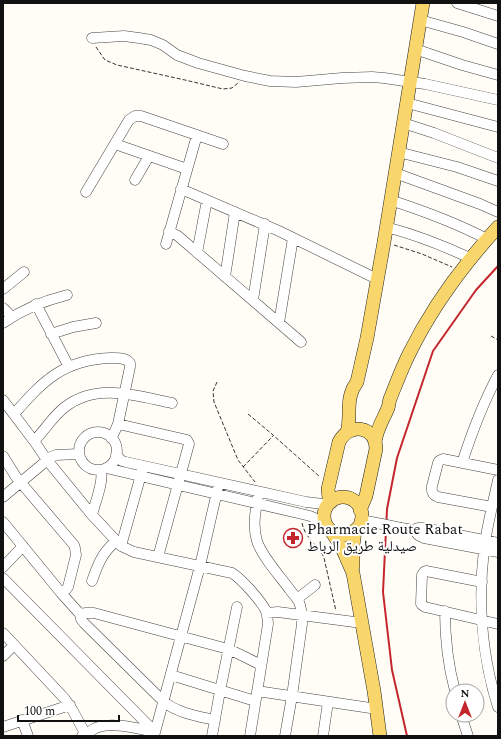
<svg xmlns="http://www.w3.org/2000/svg" width="501" height="739" viewBox="0 0 501 739" font-family="Spectral,'Noto Naskh Arabic',serif">
  <rect width="100%" height="100%" fill="#fffdf5"/>
  <g fill="none" stroke-linecap="round" stroke-linejoin="round">
    <g stroke="#444" stroke-width="11">
      <path id="minor" d="M457 3 498 16
        M420 20 463 32 498 44
        M92 38 124 36 139 38 151 40 163 45 177 55 198 63 245 76 270 81 296 82 342 78 372 77 384 78 425 84 498 100
        M415 49 462 65 498 75
        M407 103 498 127
        M403 123 434 133 498 158
        M115 144 187 169
        M398 152 457 167 498 181
        M395 173 480 204 498 212
        M135 180 149 156
        M181 189 279 231 377 279
        M86 192 129 120 135 116H141L223 144
        M390 200C424 211 456 223 487 239
        M386 227C417 235 442 245 470 258
        M169 231 178 236 301 342
        M166 244 197 135
        M197 253 207 200
        M225 277 235 212
        M3 289 24 272
        M253 300 265 224
        M36 304 69 367
        M3 308 12 317
        M3 323C23 309 43 301 67 295
        M279 323 293 238
        M51 334 73 327 96 323
        M3 400 34 441 47 460 92 515 121 546 134 552 232 573C242 579 261 601 266 611 267 616 268 620 268 624L250 736
        M14 414C43 381 63 360 110 358 117 358 125 357 130 363V367L118 424 114 433 111 438
        M118 424 183 439 187 440 189 444 158 557
        M79 451a19 19 0 1 1 38 0a19 19 0 1 1-38 0Z
        M34 441C45 430 53 416 65 407 97 382 137 396 172 403
        M116 455 122 461 126 462 306 502 323 504 330 503
        M3 456 16 477 74 545 75 548 76 555 68 587 62 594
        M462 463C472 432 483 403 498 375
        M106 468 302 514 310 516 325 523
        M498 480C493 503 487 526 484 549 478 601 482 657 498 707
        M259 492C256 507 252 525 257 541 262 557 280 576 290 590 293 594 297 598 299 602 302 609 302 616 302 624L292 696 285 736
        M3 497 51 457 56 455 79 454
        M492 507 438 497C433 495 431 492 432 486L438 463 439 461 443 459 498 470
        M92 515C95 503 104 481 101 470
        M361 520 382 524
        M3 522 62 594 80 614
        M401 528 414 530 418 528H424L498 543
        M414 530 418 535 424 538 498 552
        M121 546 142 471
        M3 567 23 546
        M3 578 155 732
        M92 581C98 564 102 553 116 541
        M482 582 426 571 424 572 422 575 421 604 425 607 498 624
        M297 599 315 585
        M445 611C445 638 448 665 455 691
        M267 613 278 612 362 623
        M3 633 65 699 73 711 86 735 82 736
        M3 656 14 645
        M171 675 255 701
        M257 691 377 709
        M461 715 468 736
        M22 720 28 736
        M215 720C197 716 178 713 164 702L84 623 81 619 80 614 86 613H94L228 649 239 654 261 665
        M3 727 70 705
        M86 735C90 731 94 728 99 727 114 722 139 729 155 732
        M154 736 200 566 219 483
        M212 736 220 691 237 607
        M323 736 328 702"/>
    </g>
    <g stroke="#222" stroke-width="14">
      <path id="major" d="M347 432C351 419 347 406 351 394 352 390 354 386 357 382L367 338 384 242 423 3
        M375 442C377 428 383 420 388 408 389 405 389 402 390 399 396 384 402 368 409 354 432 307 463 265 498 227
        M324 516a19 19 0 1 1 38 0a19 19 0 1 1-38 0Z
        M331 502 329 498 328 489 339 442C349 422 376 426 376 449L366 496 360 510
        M332 532 342 548 353 573 374 691 380 736
        M353 567V546L355 530"/>
    </g>
    <path stroke="#333" stroke-width="1" stroke-dasharray="4 2" stroke-linecap="butt" d="M96 47 105 60 117 65 185 80 223 89 232 88 238 83
      M394 245 422 254 452 267
      M491 336 498 340
      M217 382 213 391 214 402 238 460 255 482
      M248 414 273 435 320 477
      M243 467 273 436
      M302 523C306 541 319 544 324 558L336 611"/>
    <use href="#minor" stroke="#fff" stroke-width="10"/>
    <use href="#major" stroke="#f9d66b" stroke-width="13"/>
    <path stroke="#c4262e" stroke-width="2" d="M407 736 392 670 383 592 387 509 397 458 433 351 476 290 498 266"/>
    <g stroke="#444" stroke-width="11" stroke-linecap="butt">
      <path id="minor-bridge" d="M382 524 401 528"/>
    </g>
    <use href="#minor-bridge" stroke="#fff" stroke-width="10"/>
  </g>
  <defs>
    <g id="pharmacy-ring" transform="scale(1)"><circle r="9.5" fill="#fff" stroke="#c4262e" stroke-width="1.5"/><path d="M-2-6h4v4h4v4h-4v4h-4v-4h-4v-4h4Z" fill="#c4262e"/></g>
  </defs>
  <g fill-rule="evenodd">
    <use href="#pharmacy-ring" x="293" y="538"/>
  </g>
  <g text-anchor="middle" dominant-baseline="central" stroke-width="4" stroke-linejoin="round" paint-order="stroke">
    <g font-size="15" fill="#111" stroke="#fff" text-anchor="start">
      <text x="307" y="529">Pharmacie Route Rabat<tspan x="307" dy="17">صيدلية طريق الرباط</tspan></text>
    </g>
  </g>
  <rect width="501" height="739" fill="none" stroke="#111111" stroke-width="8"/>
  <g transform="translate(465 703)"><circle r="19" fill="#ffffff" stroke="#a0a0a0"/>
  <path d="M0-3L7 15L0 10L-7 15Z" fill="#c4262e"/>
  <text y="-6" font-size="11" font-weight="bold" text-anchor="middle" fill="#111111">N</text>
  </g>
  <path d="M18 715v6h101v-6" fill="none" stroke="#111111" stroke-width="2"/>
  <text x="24" y="715" font-size="12" fill="#111111" stroke="#ffffff" stroke-width="3" paint-order="stroke">100 m</text>
</svg>
